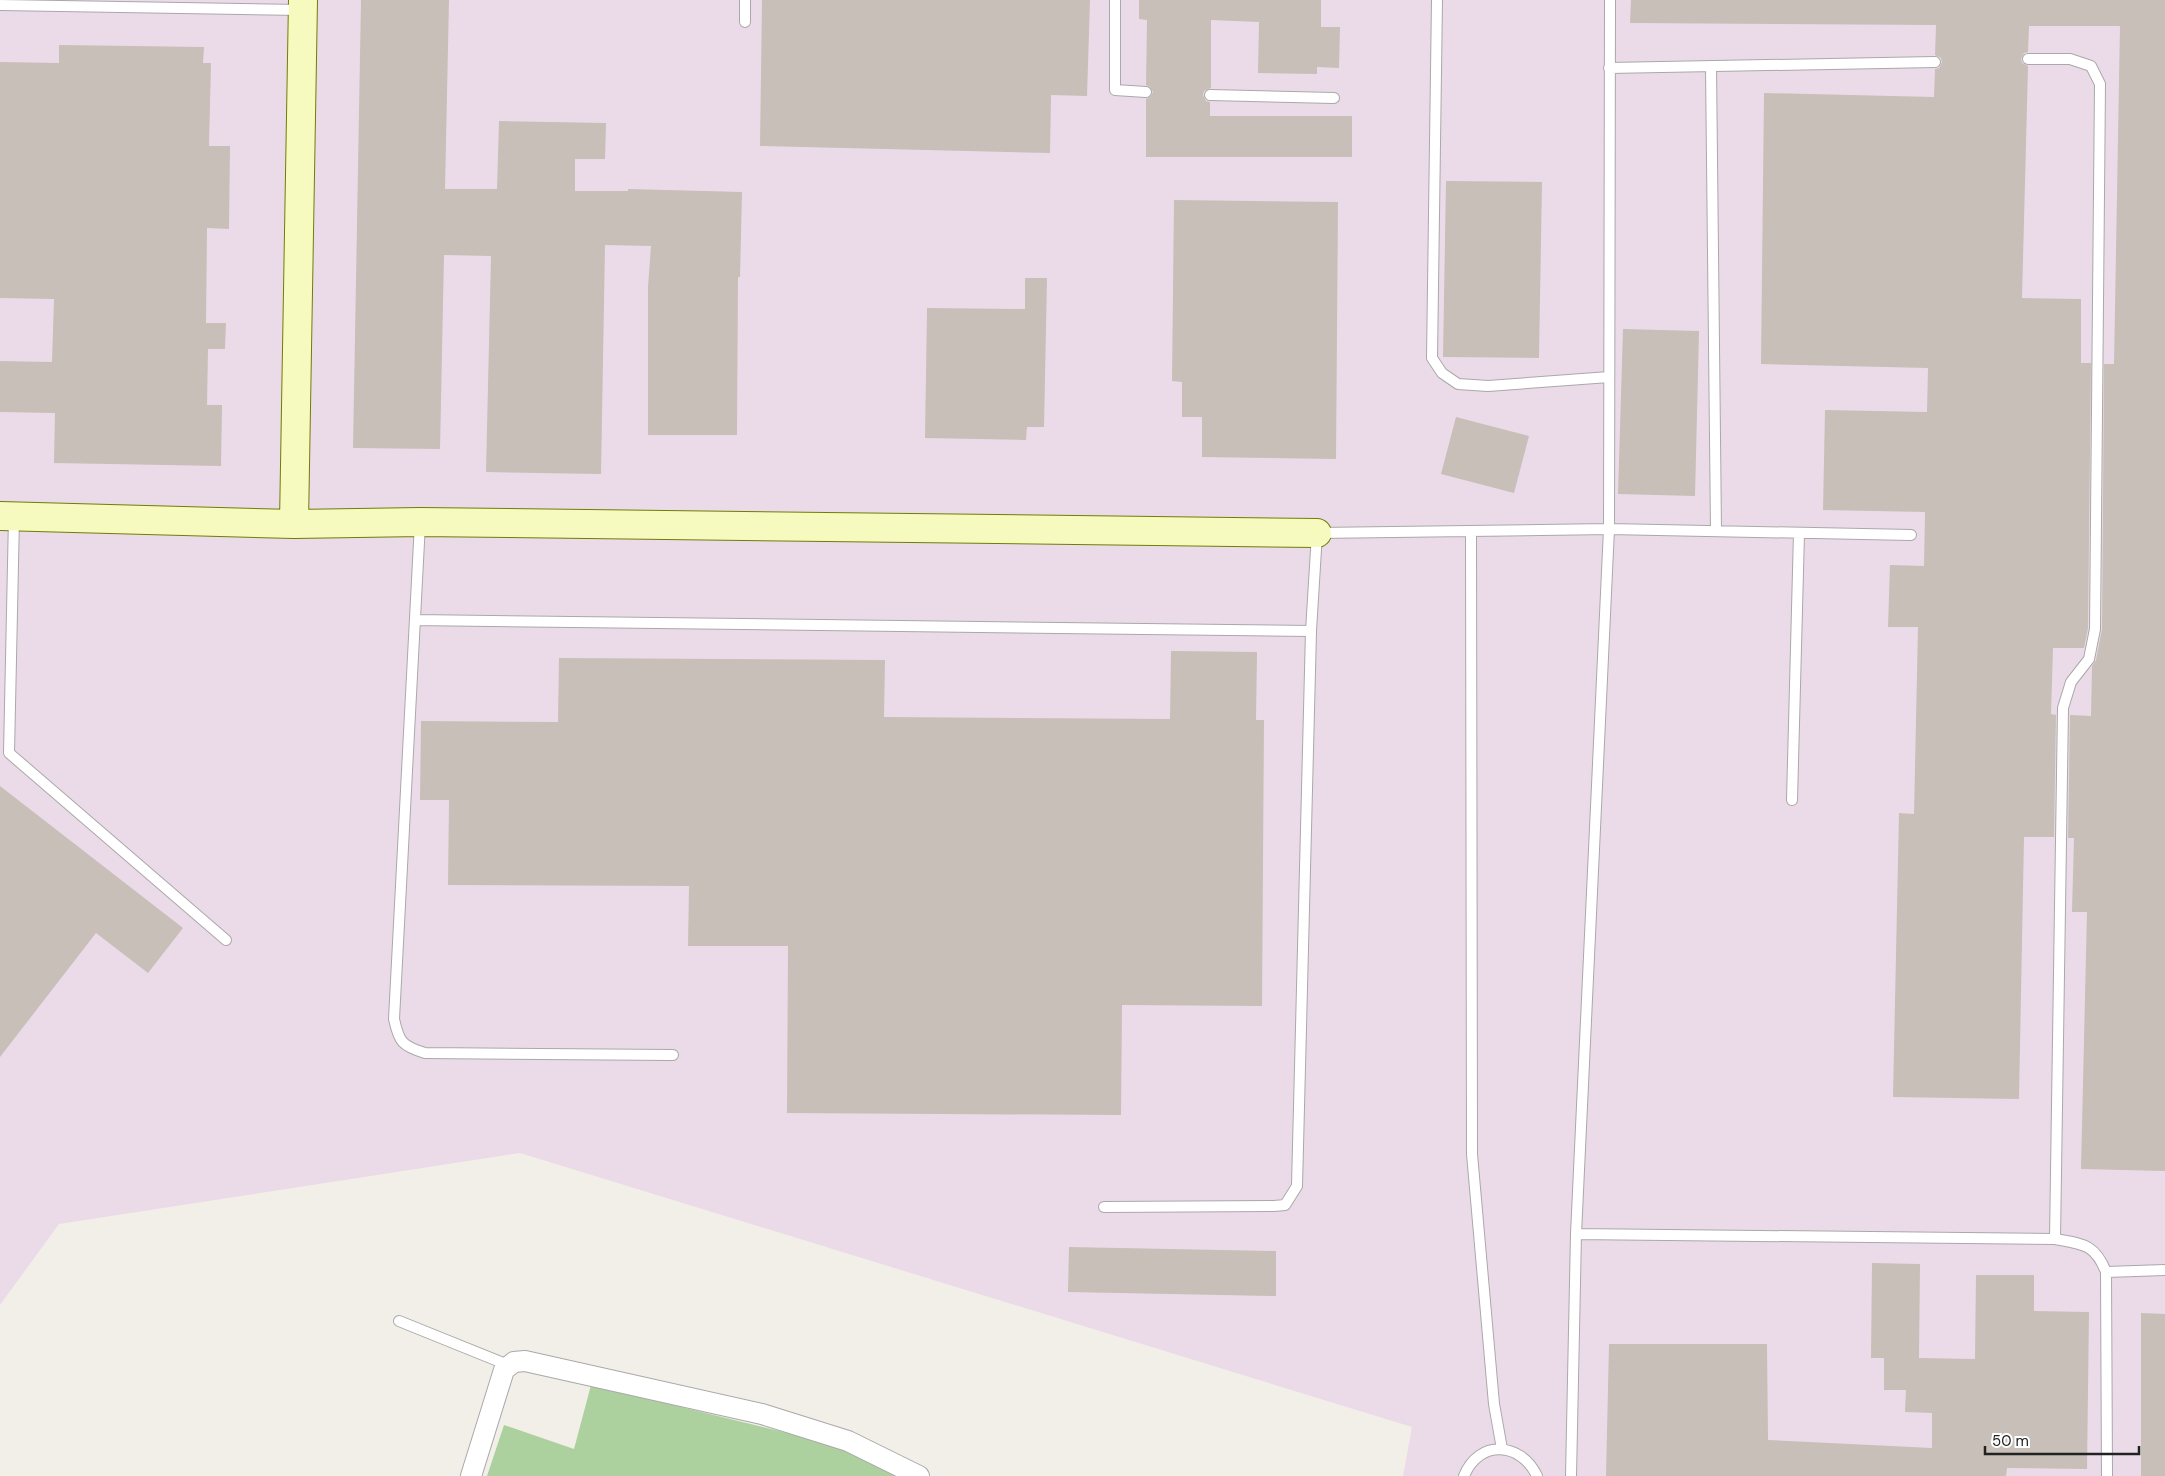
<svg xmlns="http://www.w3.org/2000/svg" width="2165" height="1476" viewBox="0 0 2165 1476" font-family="'DM Sans',sans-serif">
  <rect width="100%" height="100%" fill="#f2efe9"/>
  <path fill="#ebdbe8" d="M0 0H2165V1476H1403L1412 1427 520 1153 59 1224 0 1305Z"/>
  <path fill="#add19e" d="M591 1385 837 1445 902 1476H487L504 1425 574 1449Z"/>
  <path fill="#c7bfb8" d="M361 0H449L445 189H497L499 121 606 123 605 159H575V191H628V189L742 192 740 277H738L737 435H648V287L651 246 605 245 601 474 486 472 491 256 444 255 440 449 353 448Z
    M762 0H1090L1087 96 1051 95 1050 153 760 146Z
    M1139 0H1321V27H1340L1339 68 1317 67V74L1258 73 1259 22 1211 20V88L1204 91 1203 95 1206 101 1210 102V116H1352V157H1146V99L1151 96 1153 92 1150 87 1146 85 1147 20 1139 19Z
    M1631 0H2165V1171L2081 1169 2087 912H2072L2074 838H2068L2070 715 2091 716 2092 666 2096 660 2102 629 2104 364H2114L2120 26H2029L2028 52 2024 53 2021 59 2022 63 2028 66 2022 298 2081 299V363H2091L2088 628 2084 648H2053L2051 714 2056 715 2054 837H2024L2019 1099 1893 1097 1899 813 1914 814 1918 627H1888L1890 565 1924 566 1925 512 1823 510 1825 410 1927 412 1928 368 1761 364 1764 93 1934 97 1935 69 1939 68 1942 62 1941 58 1935 55 1936 25 1630 23Z
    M59 45 204 47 203 63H211L209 146H230L229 229 207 228 206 323H226L225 349H208L207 405H222L221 466 54 463 55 413 0 412V361L52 362 54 299 0 298V62L59 63Z
    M1446 181 1542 182 1539 358 1443 357Z
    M1174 200 1338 202 1336 459 1202 457V417H1182V382L1172 381Z
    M1025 278H1047L1044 427H1027L1026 440 925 438 927 308 1025 309Z
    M1623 329 1699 331 1695 496 1618 494Z
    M1456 417 1529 436 1514 493 1441 474Z
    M1171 651 1257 652 1256 720H1264L1262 1006 1122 1005 1121 1115 787 1113 788 946H688L689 886 448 885 449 800H420L421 721 558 722 559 658 885 660 884 717 1170 719Z
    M0 786 183 928 148 973 96 933 0 1057Z
    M1069 1247 1276 1251V1296L1068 1292Z
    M1872 1263 1920 1264 1919 1358 1975 1359 1976 1275H2034V1311L2089 1312 2087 1469 2007 1468 2006 1476H1606L1609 1344H1767L1768 1440 1932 1448V1413L1905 1412 1906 1390H1884V1358H1871Z
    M2141 1313 2165 1314V1476H2141Z"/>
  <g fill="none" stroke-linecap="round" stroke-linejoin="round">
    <g stroke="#a9a9a9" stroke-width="12">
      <path id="lane" d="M1115 0V90L1146 92
        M1437 0 1432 358 1442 373 1458 384 1488 386 1609 377
        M0 5 301 10
        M745 22V0
        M2028 59H2070L2091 66 2100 84 2095 629 2089 659 2071 682 2063 708 2055 1239
        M1711 66 1716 531
        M1609 68 1935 62
        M1210 95 1334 98
        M14 517 9 753 226 940
        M420 523 394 1019C399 1042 402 1046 425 1053L673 1055
        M1471 531 1472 1154 1494 1404 1502 1449
        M415 620 1311 631
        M1792 800 1799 533
        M1104 1207 1274 1206 1285 1205 1297 1186 1311 631 1317 533 1609 529 1610 0
        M1576 1234 2055 1239C2083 1244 2095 1244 2106 1272L2107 1476
        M2106 1272 2165 1270
        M399 1321 508 1365
        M1464 1476C1479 1439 1521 1442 1537 1476
        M1571 1476 1576 1234 1609 529 1911 535"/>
    </g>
    <g stroke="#a9a9a9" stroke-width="22">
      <path id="street" d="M471 1476 504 1370 514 1362 525 1361 762 1414 848 1441 919 1476"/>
    </g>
    <g stroke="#707d05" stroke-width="30">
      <path id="secondary" d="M0 516 294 524 420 522 1317 533
        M294 524 303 0"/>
    </g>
    <use href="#lane" stroke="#fff" stroke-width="10"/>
    <use href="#street" stroke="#fff" stroke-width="20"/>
    <use href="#secondary" stroke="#f7fabf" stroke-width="28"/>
  </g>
  <path d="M1985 1446v8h154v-8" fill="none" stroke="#222222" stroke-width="2.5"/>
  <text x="1992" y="1446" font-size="15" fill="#222222" stroke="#ffffff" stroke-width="4" paint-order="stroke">50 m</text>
</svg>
